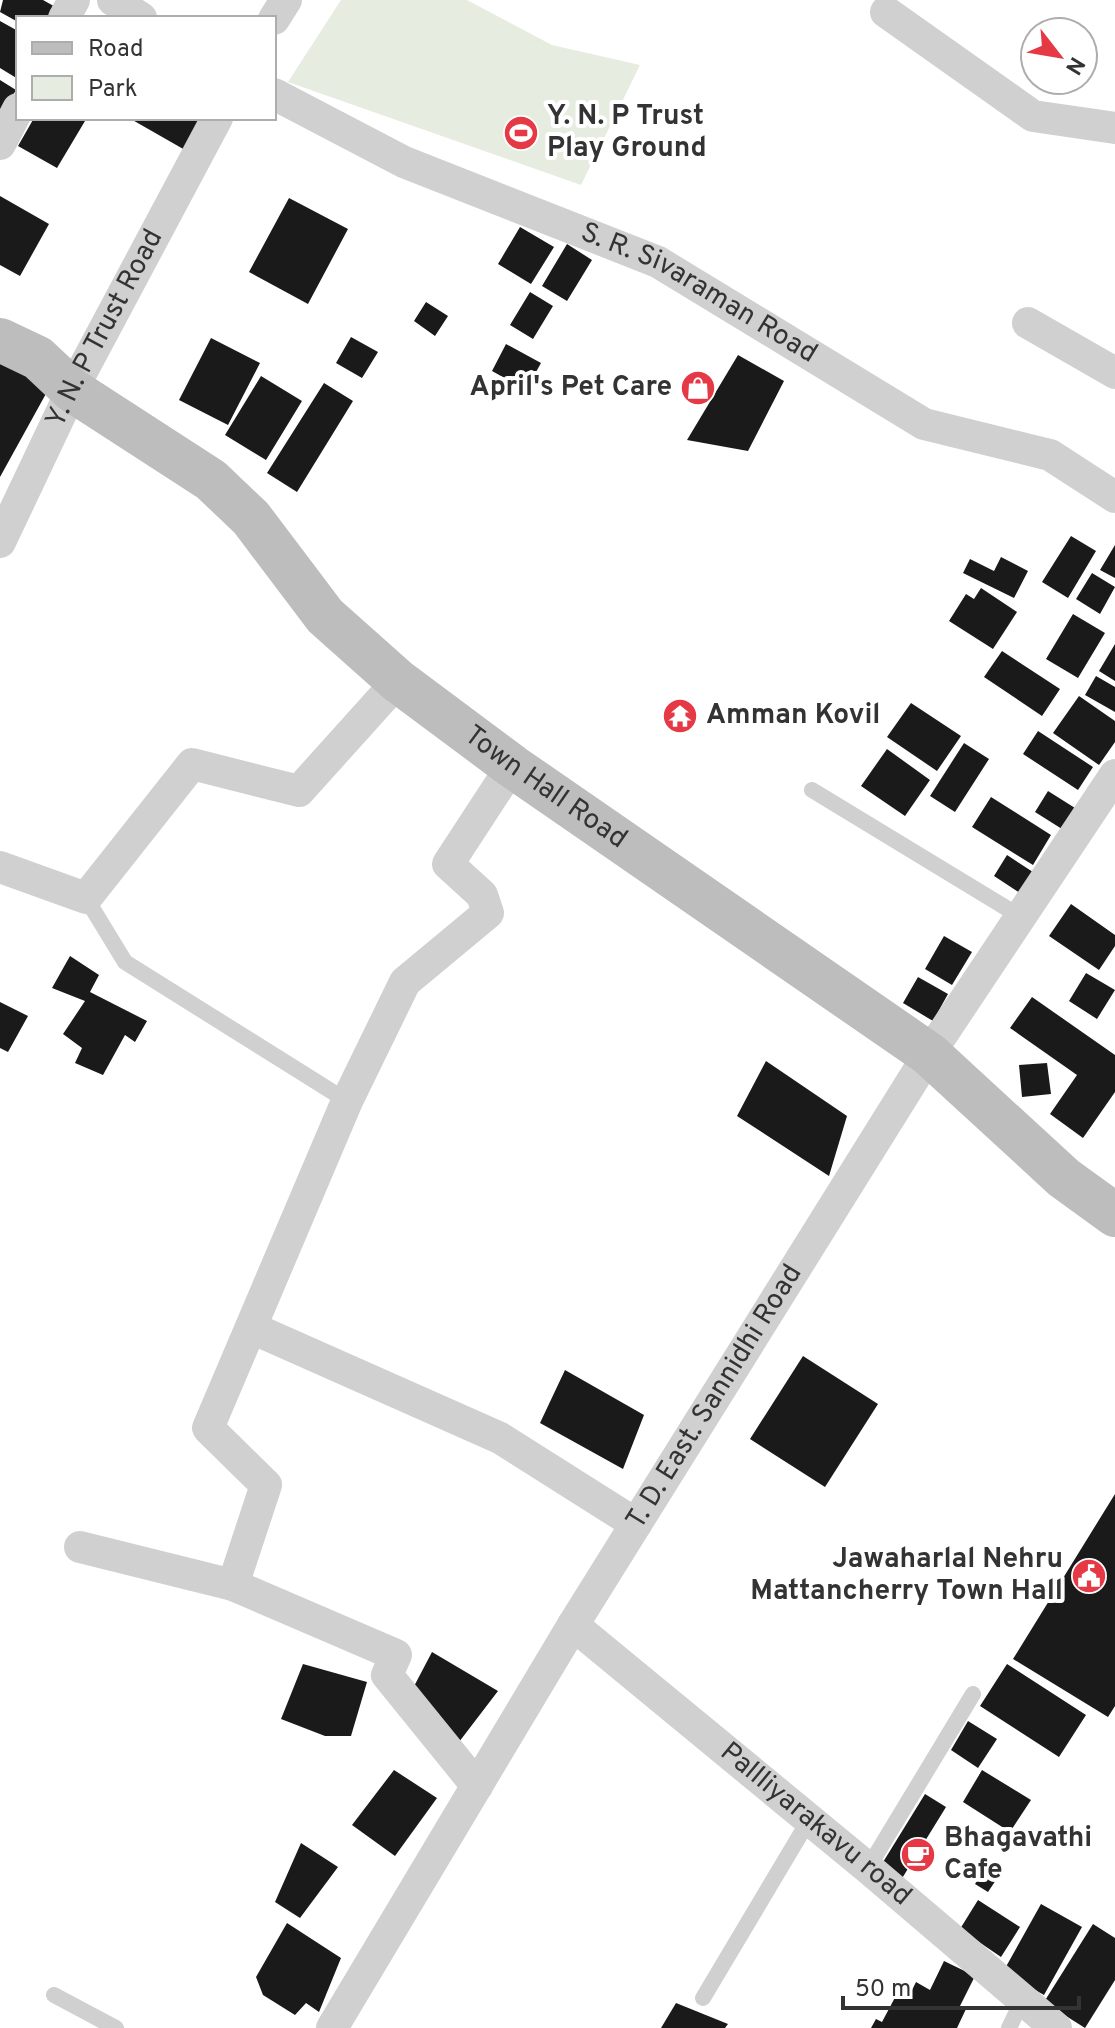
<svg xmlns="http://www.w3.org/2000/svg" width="1115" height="2028" viewBox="0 0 1115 2028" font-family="Overpass,sans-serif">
  <rect width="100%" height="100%" fill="#fff"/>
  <path fill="#e6ecdf" d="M341 0H467L552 45 640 65 581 185 288 82Z"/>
  <path fill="#1a1a1a" d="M3 0H43L59 9 54 18H18V22L0 12Z
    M0 21 18 31V79L0 68Z
    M0 80 16 90 0 117Z
    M34 118 85 121 57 168 18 146Z
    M129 118H203L185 150Z
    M0 196 49 224 20 276 0 265Z
    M289 198 348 229 308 304 249 272Z
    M520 227 554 247 531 284 498 264Z
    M567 244 592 260 567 301 542 286Z
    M530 292 553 306 533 339 510 325Z
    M426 302 448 316 435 336 414 321Z
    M351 337 378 352 362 378 336 363Z
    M211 338 260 363 228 425 179 400Z
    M506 344 541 363 526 390 492 371Z
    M738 355 784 381 748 451 687 440Z
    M0 363 53 381 0 477Z
    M261 376 302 401 266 460 225 435Z
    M324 383 353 401 297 492 267 473Z
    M1071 536 1096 551 1068 598 1042 582Z
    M1115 545V578L1100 570Z
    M1001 557 1028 571 1014 598 963 573 970 559 994 571Z
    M1092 573 1115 587 1100 614 1076 599Z
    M981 588 1017 612 993 649 949 621 966 594 974 599Z
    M1073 614 1105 633 1078 678 1046 659Z
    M1115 644V681L1099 671Z
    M1002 651 1060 689 1042 716 984 677Z
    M1096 676 1115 687V712L1085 695Z
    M1079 696 1115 721V742L1099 765 1053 733Z
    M911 703 961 736 937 771 887 737Z
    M1038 731 1093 767 1078 790 1023 754Z
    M964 743 989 759 955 812 930 796Z
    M887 749 930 780 905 816 861 786Z
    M1048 791 1075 808 1062 829 1035 812Z
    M991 797 1051 835 1033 865 972 827Z
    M1007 855 1036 874 1023 895 994 876Z
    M1071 904 1115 935V946L1099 970 1049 936Z
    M944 936 972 952 952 985 925 969Z
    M70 956 99 975 90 992 147 1021 135 1042 125 1035 103 1075 75 1063 82 1048 63 1034 85 1001 52 988Z
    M1086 973 1115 990 1097 1019 1069 1001Z
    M918 977 948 994 933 1021 903 1003Z
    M1032 997 1115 1055V1092L1083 1138 1050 1114 1077 1075 1010 1028Z
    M0 1002 28 1016 8 1052 0 1048Z
    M766 1061 847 1116 829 1176 737 1116Z
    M1047 1063 1051 1094 1022 1097 1019 1065Z
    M803 1356 878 1404 825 1487 750 1439Z
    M565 1370 644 1415 623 1469 540 1423Z
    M1115 1494V1706L1108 1717 1013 1659Z
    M432 1652 498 1691 459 1742 411 1692Z
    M303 1664 367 1682 351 1736H325L281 1719Z
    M1007 1664 1086 1715 1059 1757 980 1706Z
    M968 1721 997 1739 978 1768 951 1750Z
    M394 1770 437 1798 395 1856 352 1825Z
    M982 1770 1031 1800 1010 1832 963 1802Z
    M925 1794 946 1807 901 1880 880 1867Z
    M301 1843 338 1867 300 1918 275 1902Z
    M987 1865 1000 1874 988 1892 975 1884Z
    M978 1900 1020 1927 1001 1957 960 1929Z
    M1041 1904 1082 1927 1044 1995 1003 1972Z
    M287 1923 341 1958 319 2012 306 2003 295 2015 263 1995 256 1977Z
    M1093 1924 1115 1938V1980L1085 2028 1044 2002Z
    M944 1961 975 1976 960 2006 966 2009 957 2028H871L876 2019 882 2022 900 1988 910 1994 916 1982 930 1990Z
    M676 2003 728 2024 725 2028H661Z"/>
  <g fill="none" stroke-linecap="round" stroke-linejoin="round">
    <path stroke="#d0d0d0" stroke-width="16" d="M812 790 1021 917
      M86 898 125 962 347 1101
      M868 1868 973 1694
      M54 1995 116 2028
      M703 1998 809 1820
      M1009 2028 1022 2001"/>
    <g stroke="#d0d0d0" stroke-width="32">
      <path d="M113 0 141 18"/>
      <path d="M886 12 1033 116 1115 128"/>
      <path d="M64 18 74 0"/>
      <path d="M274 19 286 0"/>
      <path id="s1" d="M274 94 404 162 658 262 924 424 1050 455 1115 497"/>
      <path d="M0 144 18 109"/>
      <path d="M1028 323 1115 373"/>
      <path id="s2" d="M0 542 72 390 217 118"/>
      <path d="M0 867 86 898 192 764 299 791 398 681"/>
      <path d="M252 1328 500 1438 636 1524"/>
      <path d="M80 1547 233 1585"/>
      <path id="s3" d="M573 1625 868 1868 1056 2028"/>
      <path d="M477 1786 387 1675 396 1655 233 1585 266 1485 208 1428 347 1101 405 982 488 913 482 895 448 864 512 766"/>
      <path id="s4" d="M332 2028 573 1625 929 1054 1115 775"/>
    </g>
    <path stroke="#bdbdbd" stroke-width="44" id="s5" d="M0 340 38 358 72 390 211 480 251 518 325 616 398 681 512 766 929 1054 1064 1178 1115 1215"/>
  </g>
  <defs>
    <g id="stadium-disc" transform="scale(1.8)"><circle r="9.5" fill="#e63946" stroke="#fff"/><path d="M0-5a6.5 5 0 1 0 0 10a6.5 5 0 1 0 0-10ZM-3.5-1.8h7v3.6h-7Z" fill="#fff"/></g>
    <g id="shop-disc" transform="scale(1.8)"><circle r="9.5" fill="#e63946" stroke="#fff"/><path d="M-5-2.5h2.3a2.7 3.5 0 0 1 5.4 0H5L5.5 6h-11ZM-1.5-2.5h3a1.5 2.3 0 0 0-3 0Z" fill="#fff"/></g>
    <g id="temple-disc" transform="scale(1.8)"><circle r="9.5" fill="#e63946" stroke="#fff"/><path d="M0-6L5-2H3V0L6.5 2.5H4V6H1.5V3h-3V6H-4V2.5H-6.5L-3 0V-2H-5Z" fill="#fff"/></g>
    <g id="civic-disc" transform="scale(1.8)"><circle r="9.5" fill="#e63946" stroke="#fff"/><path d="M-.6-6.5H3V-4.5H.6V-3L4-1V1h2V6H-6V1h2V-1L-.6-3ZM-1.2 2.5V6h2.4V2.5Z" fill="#fff"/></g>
    <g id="cafe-disc" transform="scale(1.8)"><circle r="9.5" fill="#e63946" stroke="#fff"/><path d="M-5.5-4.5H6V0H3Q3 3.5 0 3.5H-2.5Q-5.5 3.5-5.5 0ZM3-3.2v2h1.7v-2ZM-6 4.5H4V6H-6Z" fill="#fff"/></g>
  </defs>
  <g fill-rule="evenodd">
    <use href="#stadium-disc" x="521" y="133"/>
    <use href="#shop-disc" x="698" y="388"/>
    <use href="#temple-disc" x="680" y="716"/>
    <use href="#civic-disc" x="1089" y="1576"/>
    <use href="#cafe-disc" x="918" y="1855"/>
  </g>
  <g text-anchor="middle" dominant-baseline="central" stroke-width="8" stroke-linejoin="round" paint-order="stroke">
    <g font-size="28" font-weight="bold" fill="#333" stroke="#fff" text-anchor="start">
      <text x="547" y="117">Y. N. P Trust<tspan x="547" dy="32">Play Ground</tspan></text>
      <text x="672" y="388" text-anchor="end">April's Pet Care</text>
      <text x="706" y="716">Amman Kovil</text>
      <text x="1063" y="1560" text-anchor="end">Jawaharlal Nehru<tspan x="1063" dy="32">Mattancherry Town Hall</tspan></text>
      <text x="944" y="1839">Bhagavathi<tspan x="944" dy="32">Cafe</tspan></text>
    </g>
    <g font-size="28" fill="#333" stroke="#fff">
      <text stroke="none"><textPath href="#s1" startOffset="470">S. R. Sivaraman Road</textPath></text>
      <text stroke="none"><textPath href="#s2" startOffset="238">Y. N. P Trust Road</textPath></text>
      <text stroke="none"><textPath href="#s5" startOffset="712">Town Hall Road</textPath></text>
      <text stroke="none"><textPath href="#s4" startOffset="738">T. D. East. Sannidhi Road</textPath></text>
      <text stroke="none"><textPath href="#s3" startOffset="314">Pallliyarakavu road</textPath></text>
    </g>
  </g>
  <rect x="16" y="16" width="260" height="104" fill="#ffffff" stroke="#adadad" stroke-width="2"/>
  <rect x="32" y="42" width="40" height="12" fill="#bdbdbd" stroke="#adadad" stroke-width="2"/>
  <text x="88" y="56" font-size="24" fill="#333333">Road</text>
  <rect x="32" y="76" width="40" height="24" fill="#e6ecdf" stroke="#adadad" stroke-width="2"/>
  <text x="88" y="96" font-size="24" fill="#333333">Park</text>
  <g transform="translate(1059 56) rotate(121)"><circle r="38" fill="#ffffff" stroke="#adadad" stroke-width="2"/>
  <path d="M0-6L14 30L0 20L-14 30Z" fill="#e63946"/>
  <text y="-12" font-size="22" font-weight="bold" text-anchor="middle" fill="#333333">N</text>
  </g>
  <path d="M843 1996v12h236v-12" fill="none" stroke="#333333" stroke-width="4"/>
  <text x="855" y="1996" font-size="24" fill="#333333" stroke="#ffffff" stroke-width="6" paint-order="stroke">50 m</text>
</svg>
